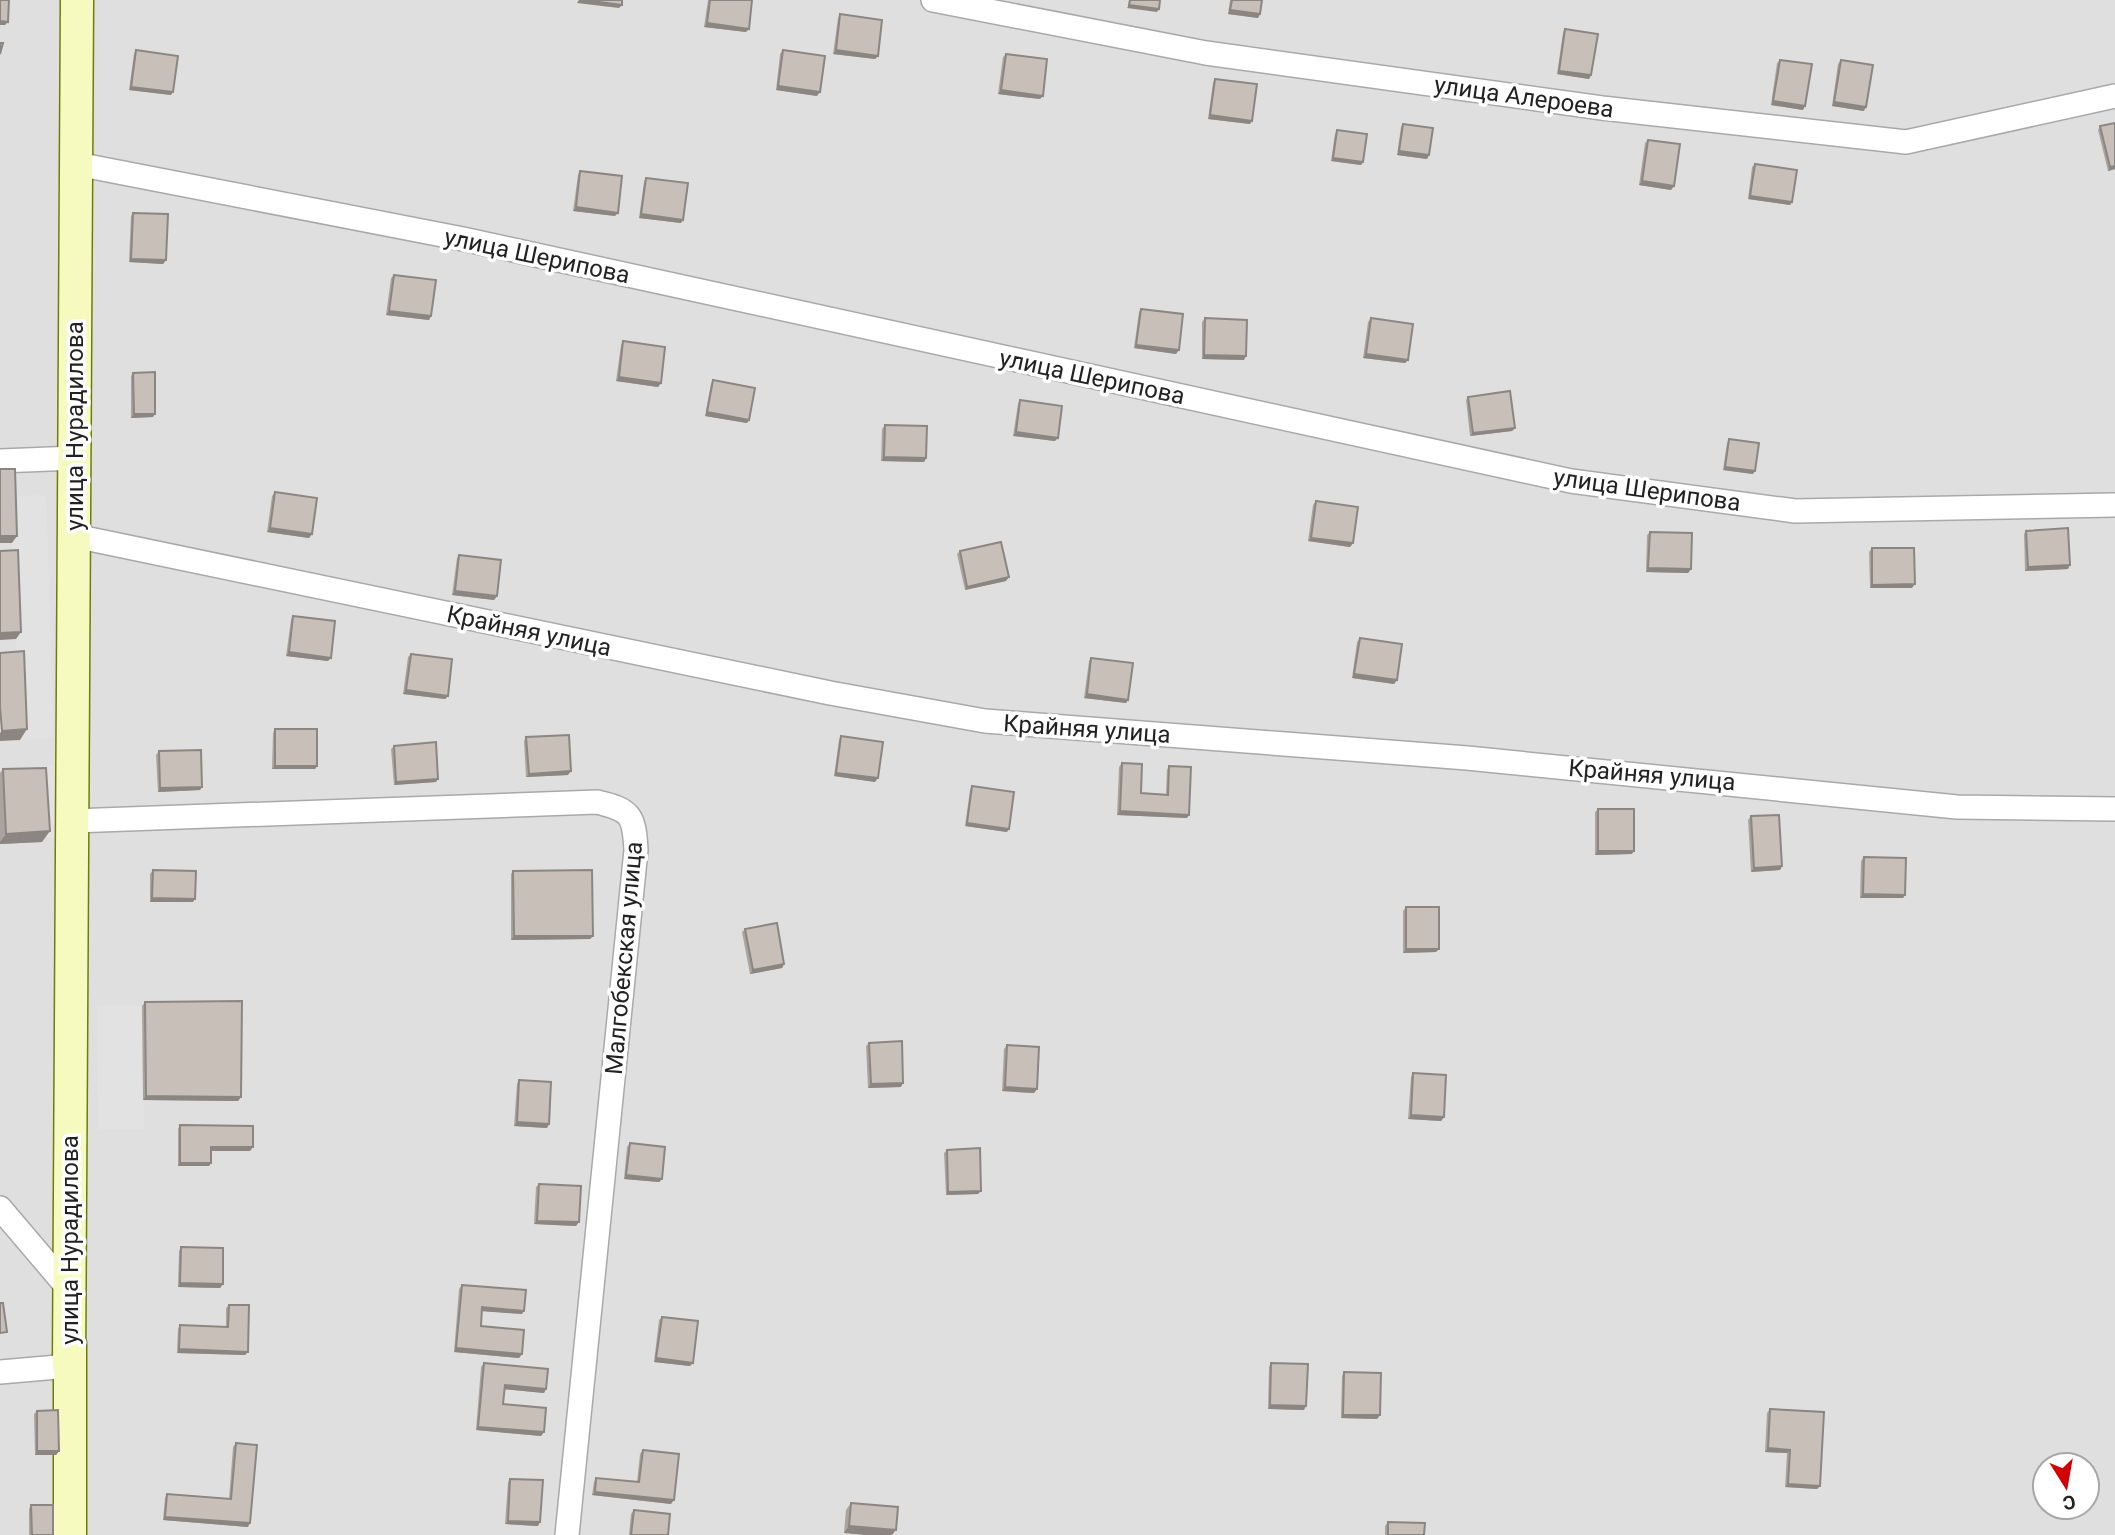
<svg xmlns="http://www.w3.org/2000/svg" width="2115" height="1535" viewBox="0 0 2115 1535" font-family="Roboto,sans-serif">
  <rect width="100%" height="100%" fill="#f2efe9"/>
  <path fill="#e0dfdf" fill-rule="evenodd" d="M0 0H2115V1535H0ZM2045 1465H2087V1507H2045Z"/>
  <path fill="#e2e2e2" d="M46 495 54 738 20 740 10 496Z
    M47 765H64V838H47Z
    M97 1006H142L144 1129H98Z"/>
  <g fill="none" stroke-linecap="round" stroke-linejoin="round">
    <g stroke="#a9a9a9" stroke-width="26">
      <path id="street" d="M933 0 1206 53 1602 108 1906 142 2115 96
        M77 164 463 239 1571 481 1795 511 2115 505
        M0 461 75 458
        M75 536 830 693 985 721 1467 758 1957 807 2115 809
        M73 821 597 802C631 810 634 815 636 850L567 1535
        M0 1208 68 1288
        M0 1372 69 1366"/>
    </g>
    <g stroke="#707d05" stroke-width="35">
      <path id="secondary" d="M70 1344V1535
        M69 1366 77 0"/>
    </g>
    <use href="#street" stroke="#fff" stroke-width="23"/>
    <use href="#secondary" stroke="#f7fabf" stroke-width="32"/>
  </g>
  <path fill="#aba49e" d="M708 0H752L746 32 704 27Z
    M1230 0H1262L1260 14 1258 18 1228 14Z
    M840 14 878 56 875 59 833 54 838 18Z
    M1565 29 1591 75 1589 79 1557 74 1563 33Z
    M136 50 171 95 129 90 134 54Z
    M783 50 817 96 776 90 780 54Z
    M1006 54 1040 99 998 94 1003 57Z
    M1780 60 1803 110 1771 105 1777 63Z
    M1841 60 1864 111 1832 106 1838 64Z
    M1215 79 1250 124 1208 119 1213 83Z
    M1403 124 1429 155 1427 159 1397 155 1401 127Z
    M2100 126 2115 169 2108 171 2098 130Z
    M1337 130 1363 162 1361 165 1331 161 1335 134Z
    M1648 140 1674 186 1671 190 1639 185 1645 143Z
    M1755 164 1792 202 1790 205 1748 199 1752 167Z
    M580 171 615 216 573 211 578 175Z
    M646 178 681 223 639 218 644 182Z
    M133 213 166 260 163 264 129 262 131 216Z
    M394 275 431 316 429 320 386 315 391 278Z
    M1141 309 1176 354 1134 348 1139 312Z
    M1205 318 1244 360 1202 359V322Z
    M1371 318 1408 360 1405 363 1363 358 1368 322Z
    M623 341 661 383 658 387 616 381 621 345Z
    M133 373 153 417 131 418V376Z
    M713 380 749 420 747 423 705 416 711 384Z
    M1468 397 1515 428 1512 431 1470 436 1466 400Z
    M1020 400 1055 441 1013 436 1018 404Z
    M885 425 926 458 924 462 881 461 882 429Z
    M1729 439 1753 474 1723 470 1727 443Z
    M275 492 312 534 309 538 267 532 272 496Z
    M1316 501 1353 543 1350 547 1308 541 1313 505Z
    M2026 531 2068 569 2025 571 2024 534Z
    M1650 532 1691 569 1688 573 1646 572 1647 535Z
    M1872 548 1912 588H1870L1869 552Z
    M960 551 1006 581 965 590 957 554Z
    M459 555 497 596 494 600 452 595 457 558Z
    M293 616 328 661 286 656 291 620Z
    M1360 638 1397 680 1394 684 1352 678 1357 642Z
    M411 654 448 696 445 699 403 694 408 657Z
    M1091 658 1128 700 1126 703 1084 698 1089 661Z
    M275 729 317 766 315 769H272L273 733Z
    M841 736 875 782 834 776 839 740Z
    M526 737 568 775 526 777 524 741Z
    M394 746 436 782 394 785 391 749Z
    M159 751 202 787 200 790 158 792 156 755Z
    M1122 763 1141 793 1166 794 1167 770 1169 766 1187 818 1117 815 1119 767Z
    M3 769 42 842 0 844V773Z
    M972 786 1007 832 965 826 970 790Z
    M1598 809 1632 854 1595 855V812Z
    M1751 816 1782 866 1780 870 1751 872 1748 820Z
    M1864 857 1905 895 1903 898H1860L1861 861Z
    M153 870 193 902H150V874Z
    M513 871 593 936 590 939 511 940V874Z
    M1406 907 1436 952 1403 953V911Z
    M745 929 784 964 782 968 750 974 742 932Z
    M145 1002 241 1097 238 1101 143 1100 142 1006Z
    M869 1043 901 1087 868 1088 866 1046Z
    M1007 1045 1037 1089 1034 1093 1002 1091 1004 1049Z
    M1413 1073 1444 1117 1441 1121 1408 1119 1411 1077Z
    M519 1080 549 1124 547 1128 514 1126 517 1084Z
    M180 1125 250 1151H211V1163L209 1166H178V1129Z
    M630 1143 662 1179 659 1182 624 1179 627 1147Z
    M947 1150 978 1194 946 1195 944 1153Z
    M539 1184 576 1226 534 1224 536 1187Z
    M181 1247 223 1284 220 1288 178 1287 179 1251Z
    M462 1285 522 1314 482 1311 481 1326 522 1354 519 1358 454 1352 459 1289Z
    M229 1305 245 1355 177 1353 178 1329 180 1325 226 1327V1308Z
    M662 1317 690 1366 654 1362 659 1320Z
    M484 1363 546 1389 544 1393 504 1389 503 1404 544 1432 541 1436 476 1430 481 1367Z
    M1271 1363 1304 1410 1268 1409 1269 1367Z
    M1344 1372 1380 1415 1377 1419 1341 1418 1342 1376Z
    M1770 1409 1820 1486 1817 1489 1785 1487 1787 1453 1765 1452 1767 1413Z
    M37 1411 59 1451 56 1455H35L34 1414Z
    M236 1443 248 1527 163 1520 165 1498 167 1494 229 1499 233 1447Z
    M643 1450 671 1504 592 1495 594 1482 596 1478 637 1482 640 1454Z
    M510 1479 538 1526 505 1524 508 1482Z
    M851 1503 892 1535 844 1533 846 1510Z
    M31 1505 53 1535H29V1509Z
    M634 1510 668 1535H629L631 1514Z
    M1388 1522 1424 1535H1385V1526Z"/>
  <path fill="#8b8681" d="M579 0H584L622 5 619 8 577 3Z
    M1129 5 1159 9 1157 12 1127 8Z
    M1230 10 1260 14 1258 18 1228 14Z
    M0 21 8 22 5 25H0Z
    M707 23 749 29 746 32 704 27Z
    M836 50 878 56 875 59 833 54Z
    M1559 71 1591 75 1589 79 1557 74Z
    M778 86 820 92 817 96 776 90Z
    M131 87 173 92 171 95 129 90Z
    M1001 90 1043 96 1040 99 998 94Z
    M1773 101 1805 106 1803 110 1771 105Z
    M1834 102 1866 107 1864 111 1832 106Z
    M1210 115 1252 121 1250 124 1208 119Z
    M1399 151 1429 155 1427 159 1397 155Z
    M1333 158 1363 162 1361 165 1331 161Z
    M2115 166V169L2108 171 2110 167Z
    M1642 181 1674 186 1671 190 1639 185Z
    M1750 196 1792 202 1790 205 1748 199Z
    M576 207 618 213 615 216 573 211Z
    M641 214 683 220 681 223 639 218Z
    M131 259 166 260 163 264 129 262Z
    M389 311 431 316 429 320 386 315Z
    M1136 345 1179 350 1176 354 1134 348Z
    M1366 354 1408 360 1405 363 1363 358Z
    M1204 355 1246 356 1244 360 1202 359Z
    M619 377 661 383 658 387 616 381Z
    M707 412 749 420 747 423 705 416Z
    M134 414H155L153 417 131 418Z
    M1515 428 1512 431 1470 436 1473 433Z
    M1016 432 1058 438 1055 441 1013 436Z
    M884 457 926 458 924 462 881 461Z
    M1725 467 1755 471 1753 474 1723 470Z
    M270 528 312 534 309 538 267 532Z
    M0 536H17L12 543H0Z
    M1311 538 1353 543 1350 547 1308 541Z
    M2070 565 2068 569 2025 571 2028 567Z
    M1648 568 1691 569 1688 573 1646 572Z
    M1009 577 1006 581 965 590 967 587Z
    M1915 584 1912 588H1870L1872 585Z
    M455 591 497 596 494 600 452 595Z
    M21 632 16 639 0 640V633Z
    M289 652 331 658 328 661 286 656Z
    M1354 674 1397 680 1394 684 1352 678Z
    M406 690 448 696 445 699 403 694Z
    M1087 694 1128 700 1126 703 1084 698Z
    M27 729 20 740 0 741V733L2 731Z
    M275 766H317L315 769H272Z
    M571 771 568 775 526 777 529 774Z
    M836 773 878 778 875 782 834 776Z
    M438 779 436 782 394 785 396 782Z
    M202 787 200 790 158 792 160 788Z
    M1120 811 1189 815 1187 818 1117 815Z
    M967 823 1009 829 1007 832 965 826Z
    M50 831 42 842 0 844V842L6 834Z
    M1598 851H1634L1632 854 1595 855Z
    M1782 866 1780 870 1751 872 1754 868Z
    M1863 894 1905 895 1903 898H1860Z
    M152 898 195 899 193 902H150Z
    M514 936H593L590 939 511 940Z
    M1406 949H1439L1436 952 1403 953Z
    M784 964 782 968 750 974 753 970Z
    M903 1083 901 1087 868 1088 871 1084Z
    M1005 1087 1037 1089 1034 1093 1002 1091Z
    M146 1096 241 1097 238 1101 143 1100Z
    M1411 1115 1444 1117 1441 1121 1408 1119Z
    M517 1122 549 1124 547 1128 514 1126Z
    M211 1147H253L250 1151H209Z
    M180 1163H211L209 1166H178Z
    M626 1175 662 1179 659 1182 624 1179Z
    M981 1191 978 1194 946 1195 948 1192Z
    M537 1221 579 1222 576 1226 534 1224Z
    M180 1283 223 1284 220 1288 178 1287Z
    M482 1307 524 1311 522 1314 480 1311Z
    M456 1348 522 1354 519 1358 454 1352Z
    M179 1349 248 1352 245 1355 177 1353Z
    M656 1358 693 1363 690 1366 654 1362Z
    M505 1385 546 1389 544 1393 502 1389Z
    M1270 1405 1306 1406 1304 1410 1268 1409Z
    M1343 1415H1380L1377 1419 1341 1418Z
    M478 1427 544 1432 541 1436 476 1430Z
    M1768 1448 1790 1450 1787 1453 1765 1452Z
    M37 1451H59L56 1455H35Z
    M1788 1484 1820 1486 1817 1489 1785 1487Z
    M595 1492 674 1500 671 1504 592 1495Z
    M165 1517 250 1523 248 1527 163 1520Z
    M508 1521 540 1522 538 1526 505 1524Z
    M849 1526 896 1530 892 1535H865L844 1533Z"/>
  <path fill="#c7bfb8" stroke="#8b8681" stroke-width="2" d="M0 0H9L8 22 0 21Z
    M584 0H622V5Z
    M710 0H752L749 29 707 23Z
    M1130 0H1160L1159 9 1129 5Z
    M1232 0H1262L1260 14 1230 10Z
    M840 14 882 20 878 56 836 50Z
    M1565 29 1598 34 1591 75 1559 71Z
    M0 43H3L0 54Z
    M136 50 178 56 173 92 131 87Z
    M783 50 825 56 820 92 778 86Z
    M1006 54 1047 59 1043 96 1001 90Z
    M1780 60 1812 64 1805 106 1773 101Z
    M1841 60 1873 65 1866 107 1834 102Z
    M1215 79 1257 84 1252 121 1210 115Z
    M2115 123V166L2110 167 2100 126Z
    M1403 124 1433 128 1429 155 1399 151Z
    M1337 130 1367 134 1363 162 1333 158Z
    M1648 140 1680 144 1674 186 1642 181Z
    M1755 164 1797 170 1792 202 1750 196Z
    M580 171 622 176 618 213 576 207Z
    M646 178 688 183 683 220 641 214Z
    M133 213 168 214 166 260 131 259Z
    M394 275 436 280 431 316 389 311Z
    M1141 309 1183 314 1179 350 1136 345Z
    M1205 318 1247 320 1246 356 1204 355Z
    M1371 318 1413 324 1408 360 1366 354Z
    M623 341 665 347 661 383 619 377Z
    M155 372V414H134L133 373Z
    M713 380 755 388 749 420 707 412Z
    M1510 391 1515 428 1473 433 1468 397Z
    M1020 400 1062 406 1058 438 1016 432Z
    M885 425 927 426 926 458 884 457Z
    M1729 439 1759 443 1755 471 1725 467Z
    M0 469H15L17 536H0Z
    M275 492 317 498 312 534 270 528Z
    M1316 501 1358 507 1353 543 1311 538Z
    M2068 528 2070 565 2028 567 2026 531Z
    M1650 532 1692 533 1691 569 1648 568Z
    M1001 542 1009 577 967 587 960 551Z
    M1872 548H1914L1915 584 1872 585Z
    M18 550 21 632 0 633V551Z
    M459 555 501 560 497 596 455 591Z
    M293 616 335 621 331 658 289 652Z
    M1360 638 1402 644 1397 680 1354 674Z
    M24 651 27 729 2 731 0 707V653Z
    M411 654 452 659 448 696 406 690Z
    M1091 658 1133 663 1128 700 1087 694Z
    M275 729H317V766H275Z
    M569 735 571 771 529 774 526 737Z
    M841 736 883 742 878 778 836 773Z
    M436 742 438 779 396 782 394 746Z
    M201 750 202 787 160 788 159 751Z
    M1122 763 1142 764 1141 793 1168 795 1169 766 1191 767 1189 815 1120 811Z
    M46 768 50 831 6 834 3 769Z
    M972 786 1014 792 1009 829 967 823Z
    M1598 809H1634V851H1598Z
    M1779 815 1782 866 1754 868 1751 816Z
    M1864 857 1906 858 1905 895 1863 894Z
    M153 870 196 871 195 899 152 898Z
    M592 870 593 936H514L513 871Z
    M1406 907H1439V949H1406Z
    M777 923 784 964 753 970 745 929Z
    M242 1001 241 1097 146 1096 145 1002Z
    M902 1041 903 1083 871 1084 869 1043Z
    M1007 1045 1039 1047 1037 1089 1005 1087Z
    M1413 1073 1446 1075 1444 1117 1411 1115Z
    M519 1080 551 1082 549 1124 517 1122Z
    M180 1125 253 1126V1147H211V1163H180Z
    M630 1143 665 1147 662 1179 626 1175Z
    M980 1148 981 1191 948 1192 947 1150Z
    M539 1184 581 1186 579 1222 537 1221Z
    M181 1247 223 1248V1284L180 1283Z
    M462 1285 526 1290 524 1311 482 1307 481 1326 524 1330 522 1354 456 1348Z
    M0 1303H3L7 1332 0 1333Z
    M229 1305H249L248 1352 179 1349 180 1325 228 1327Z
    M662 1317 698 1321 693 1363 656 1358Z
    M484 1363 548 1369 546 1389 505 1385 503 1404 546 1408 544 1432 478 1427Z
    M1271 1363 1308 1364 1306 1406 1270 1405Z
    M1344 1372 1381 1373 1380 1415H1343Z
    M1770 1409 1824 1412 1820 1486 1788 1484 1790 1450 1768 1448Z
    M58 1410 59 1451H37V1411Z
    M236 1443 257 1445 250 1523 165 1517 167 1494 231 1499Z
    M643 1450 679 1454 674 1500 595 1492 596 1478 639 1482Z
    M510 1479 543 1480 540 1522 508 1521Z
    M851 1503 898 1507 896 1530 849 1526Z
    M31 1505H53V1535H32Z
    M634 1510 670 1514 668 1535H631Z
    M1388 1522 1425 1523 1424 1535H1388Z"/>
  <g text-anchor="middle" dominant-baseline="central" stroke-width="7" stroke-linejoin="round" paint-order="stroke">
    <g font-size="24" fill="#222" stroke="#fff">
      <text transform="translate(1524 97) rotate(8)">улица Алероева</text>
      <text transform="translate(537 256) rotate(12)">улица Шерипова</text>
      <text transform="translate(1092 377) rotate(12)">улица Шерипова</text>
      <text transform="translate(75 426) rotate(-90)">улица Нурадилова</text>
      <text transform="translate(1647 490) rotate(8)">улица Шерипова</text>
      <text transform="translate(529 631) rotate(12)">Крайняя улица</text>
      <text transform="translate(1087 729) rotate(4)">Крайняя улица</text>
      <text transform="translate(1652 775) rotate(5)">Крайняя улица</text>
      <text transform="translate(624 958) rotate(-85)">Малгобекская улица</text>
      <text transform="translate(70 1240) rotate(-90)">улица Нурадилова</text>
    </g>
  </g>
  <g transform="translate(2066 1486) rotate(169)"><circle r="33" fill="#ffffff" stroke="#a7a7a7" stroke-width="2"/>
  <path d="M0-5L12 26L0 18L-12 26Z" fill="#d40000"/>
  <text y="-10" font-size="19" font-weight="bold" text-anchor="middle" fill="#222222">С</text>
  </g>
</svg>
